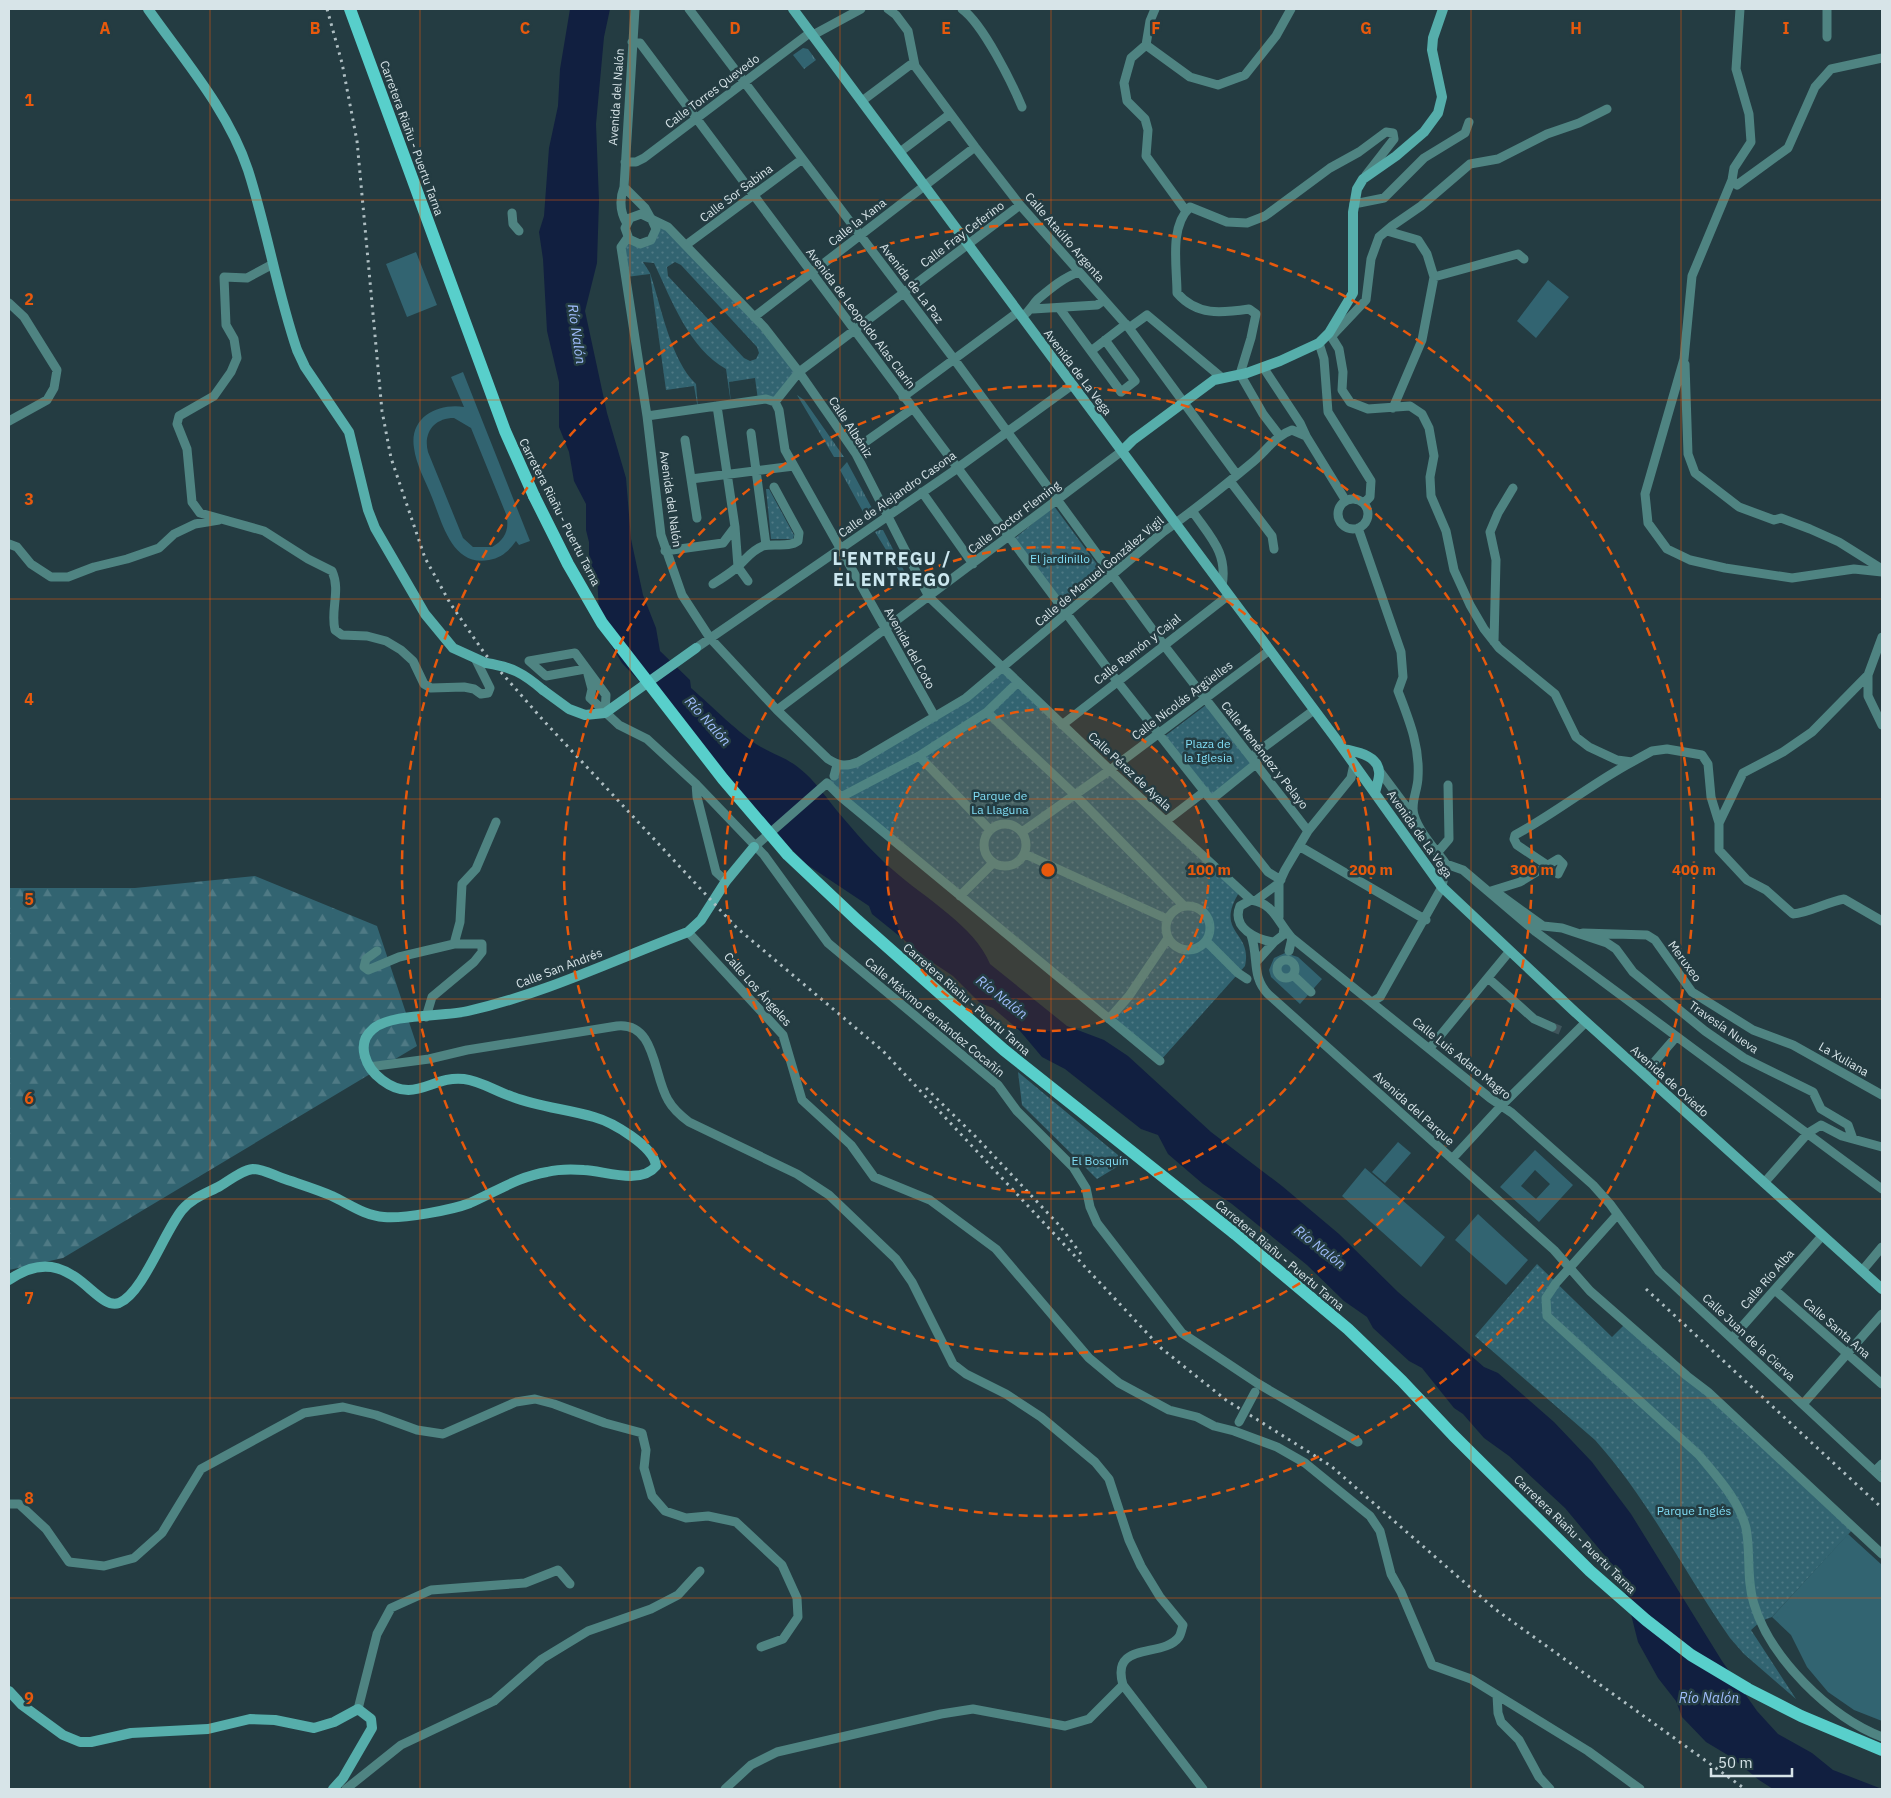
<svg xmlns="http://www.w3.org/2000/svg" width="1891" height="1798" viewBox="0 0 1891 1798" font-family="'IBM Plex Sans',sans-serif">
  <defs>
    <pattern id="grass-tufts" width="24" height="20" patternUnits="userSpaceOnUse" patternTransform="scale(1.25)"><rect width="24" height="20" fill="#326471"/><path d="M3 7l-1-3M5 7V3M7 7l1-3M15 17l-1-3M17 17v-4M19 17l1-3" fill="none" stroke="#4f7a85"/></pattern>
    <pattern id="forest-firs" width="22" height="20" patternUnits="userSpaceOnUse" patternTransform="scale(1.25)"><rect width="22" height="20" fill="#326471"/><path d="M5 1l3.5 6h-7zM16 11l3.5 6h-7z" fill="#4f7a85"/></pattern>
    <pattern id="park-dots" width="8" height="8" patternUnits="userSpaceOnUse" patternTransform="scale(1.25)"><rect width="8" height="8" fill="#326471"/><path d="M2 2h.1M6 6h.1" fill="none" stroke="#4f7a85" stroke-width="1.8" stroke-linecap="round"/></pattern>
  </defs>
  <rect width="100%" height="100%" fill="#243c42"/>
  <path fill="url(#grass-tufts)" d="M803 48 808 49 816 60 804 69 793 55Z
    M797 395 804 400 844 457H834Z
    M847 462 874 512 867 519 840 470Z
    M880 530H883L912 586 909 587 875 532Z"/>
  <path fill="url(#forest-firs)" d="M255 876 377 926 417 1046 63 1258 9 1270V888H135Z"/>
  <path fill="url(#park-dots)" fill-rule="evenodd" d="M651 218 668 227 799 372 775 402 758 400 755 378 729 382 731 404 698 409 694 386 666 390 650 274 626 277 621 247 629 239 651 240ZM643 262 654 263C672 301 689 348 726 369L731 404 698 408 696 384C671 361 661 306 650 273ZM675 262 681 265 757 347 759 353 756 359 750 361 744 358 668 276 667 267Z
    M766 489H769L794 535 793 539H771Z
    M1054 506 1104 574 1065 605 1016 542 1015 538Z
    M1003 668 1240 891C1213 934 1253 930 1245 966L1160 1061 827 783 834 776 837 765 847 766 905 734Z
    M1206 705 1252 764 1211 795 1165 736Z
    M1018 1072 1124 1160 1120 1165 1097 1179 1022 1105Z
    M1537 1264 1612 1337 1626 1323 1854 1528 1772 1617 1761 1621 1751 1630 1796 1699 1744 1654 1730 1638C1684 1572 1649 1500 1595 1440L1475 1336Z"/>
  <path fill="#326471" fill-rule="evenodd" d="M416 252 437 305 407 317 386 264Z
    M1548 280 1569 297 1536 338 1517 321Z
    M463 372 530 541 519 545 516 541C509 551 501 558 489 560 451 567 442 521 431 495 425 480 416 464 414 448 409 417 438 403 464 407L451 377ZM454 418 471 428 506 514C510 529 505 540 492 547H473L463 538 428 452C423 433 434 418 454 418Z
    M1285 953 1298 957 1322 979 1300 1004 1271 977 1269 970 1274 958Z
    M1398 1142 1411 1153 1385 1183 1372 1172Z
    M1535 1150 1573 1185 1539 1222 1500 1187ZM1535 1170 1550 1184 1536 1199 1521 1186Z
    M1365 1168 1445 1237 1421 1267 1342 1196Z
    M1478 1214 1528 1260 1506 1285 1455 1240Z
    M1848 1534 1882 1565V1721L1854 1710 1828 1692 1807 1667 1791 1635 1772 1617Z"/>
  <path fill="#111f40" d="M570 9H610L604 37 596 124 599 201 597 263 585 311 607 413 626 478 631 539 643 595 656 628 660 651 690 680 691 688C712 706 739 734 761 747 780 758 789 758 806 774 818 785 828 800 838 812 855 832 873 853 893 870 923 897 975 926 990 964L1067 1026 1104 1040 1128 1056 1211 1132 1282 1186 1339 1234 1398 1292 1484 1367 1498 1373 1554 1422 1592 1462 1631 1514 1722 1661 1757 1711 1778 1734 1812 1753 1833 1770 1882 1789H1773L1759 1780 1731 1757 1706 1742 1682 1717 1676 1701 1658 1678 1638 1642 1621 1575 1565 1508 1509 1456 1484 1438 1463 1414 1454 1408 1422 1368 1409 1361 1373 1328 1367 1317 1344 1301 1307 1265 1232 1204 1203 1184 1168 1154 1158 1135 1141 1129 1065 1069 1042 1057 1020 1031 993 1008 980 1003 953 976 929 960 872 914 869 906 806 864 751 808 721 768 622 663 600 627 597 576 589 566V542L586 530V504L574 481 569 452 559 427V382L547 331 543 259 539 232 544 216 549 148 558 106 560 69Z"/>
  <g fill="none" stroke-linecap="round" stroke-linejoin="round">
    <path stroke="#3f555b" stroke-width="9" stroke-dasharray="9 4.5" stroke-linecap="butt" d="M1552 1027 1564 1032"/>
    <path stroke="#4f8482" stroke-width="9" d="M689 9 954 359 1163 644 1308 831
      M888 9 896 15 908 31 915 66 975 147 1020 205 1129 328 1237 475
      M962 9C983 24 1012 83 1022 107
      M1155 9 1150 21 1146 45 1131 58 1124 83 1127 101 1145 119 1148 130 1146 156 1186 211
      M1740 9 1736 69 1749 114 1751 142 1734 168 1732 180 1737 185 1788 148 1815 87 1831 69 1882 58
      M1827 9V37
      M813 35 861 9
      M632 42 640 43 1117 681 1268 872 1281 880
      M1146 45 1190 77 1218 85 1245 75 1276 36 1291 9
      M862 101 910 65 915 66
      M900 152 950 114
      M625 162H636L644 158 811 32
      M1732 180 1692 276 1684 359 1645 494 1648 523 1667 549 1690 560 1725 568 1792 578 1854 569 1882 572
      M624 187 645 208 650 217
      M1354 204 1384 198 1424 158 1465 133 1469 122
      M512 213 513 224 519 231
      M651 218 656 229 651 240 640 244 629 239 625 228 630 218 641 214 668 227 764 327 799 372 856 454 929 597 1110 770 1251 900
      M627 224C620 212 619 200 624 187L635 9
      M1387 231 1418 240 1427 254 1434 277 1422 340 1393 408
      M628 237 621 247 647 416 661 535 682 595 710 638 777 710 828 759C839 766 846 767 858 762L966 698 1163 532C1195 510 1224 486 1254 461 1268 449 1275 436 1292 430L1306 436 1346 501
      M686 245 801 160
      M273 264 247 278 224 277 226 325 234 339 237 358 231 372 214 396 179 416 177 424 187 449 192 502 200 513 264 531 308 559 332 571C341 591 330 610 335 630L342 635 367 636 386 641 401 650 413 661 424 684 431 688 464 687 474 689 481 694 488 693 490 688 476 660
      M1434 277 1518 254 1524 259
      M9 303 24 317 57 370 54 388 47 400 9 421
      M1033 309 1097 305 1104 300
      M1060 309 1121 392 1135 381 1105 340
      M754 317 975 147
      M1022 317C1031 310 1032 305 1038 299 1050 289 1064 277 1079 272
      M1129 328 1147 315 1221 377
      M1329 333 1339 349 1343 372 1342 390 1350 402 1368 409 1410 406 1422 414 1429 428 1434 456 1430 477 1431 496 1446 531 1454 570 1470 605 1484 629 1499 648 1555 694 1576 737 1589 747 1617 760 1632 762 1652 751 1667 749 1702 755 1708 764 1711 797 1719 823V850L1747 880 1766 890 1793 914C1808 913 1827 902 1844 899L1882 921
      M1331 337 1366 300 1371 259 1379 237 1392 226 1421 206 1470 164 1498 159 1547 134 1579 123 1607 109
      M1319 343 1324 359 1328 412 1371 481 1370 497 1364 503
      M1091 351 1126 324
      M1685 364 1688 454 1695 473 1739 507 1774 520 1781 518 1810 529 1839 542 1882 569
      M1263 367 1300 423 1306 436
      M903 397 1018 312
      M775 402 779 410 785 450 935 717
      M775 402 799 372 1020 205
      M647 416 766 399 775 402
      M751 433 766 545
      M1279 435 1263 414 1240 374 1251 338 1256 314 1249 309C1221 313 1197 316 1177 293 1177 266 1169 227 1190 207L1227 222 1247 223 1265 216 1330 168 1359 152 1386 132 1393 133 1394 139 1366 175
      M685 440 697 518
      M854 450 912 409
      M691 479 794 466
      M1230 481 1272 536 1274 549
      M922 492 973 564
      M1338 514a15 15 0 1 1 30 0a15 15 0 1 1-30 0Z
      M1193 512C1211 538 1228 553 1222 586
      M735 527 738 567 748 581
      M1358 528 1401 652 1403 677 1398 691C1409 720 1420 746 1418 777 1418 790 1410 803 1414 815 1419 832 1436 850 1446 864L1442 887 1380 997 1372 1002
      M9 544 17 547 31 564 51 577H68L94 567 127 559 159 548 174 534 195 524 219 520
      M665 551 723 543 735 527 717 406
      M713 584C721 579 729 574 736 568 746 560 750 551 763 546 774 543 789 548 798 541L799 533 774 487
      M1882 637 1868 675V696L1882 725
      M1494 642 1496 560 1490 532 1498 513 1513 488
      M696 648 952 472 1072 385
      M585 669 546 676 529 661 575 653 606 695 605 713
      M588 674 592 689 590 698 619 725 647 739 696 784 764 855 828 943 998 1085 1017 1111 1073 1167 1086 1188 1090 1207 1097 1223 1182 1333 1257 1383 1358 1442
      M777 710 1122 451
      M987 712 1074 794 1184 906
      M1062 725 1229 595
      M919 756 990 830
      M1252 756 1314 710
      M1378 769 1413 816
      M834 776 837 765
      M696 784 697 797 716 872 726 881
      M841 797 919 756 987 712 1018 682
      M1211 800 1257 763
      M1166 821 1205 791
      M1719 823 1743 773 1783 752 1812 732 1868 675
      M984 845a21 21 0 1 1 42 0a21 21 0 1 1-42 0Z
      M1022 832 1110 770 1270 650
      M1299 846 1426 920
      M754 847 827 783 841 797 1160 1061
      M1437 853 1449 839 1448 785
      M1025 854 1167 919
      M1446 864 1463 870 1536 932 1882 1189
      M1547 865 1517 845 1514 839 1515 835C1556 813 1591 784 1632 762
      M1491 891 1520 882 1558 859 1563 864 1558 874
      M1496 892 1543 926 1562 928 1607 943 1616 949 1633 972 1705 1031 1744 1058 1813 1092 1821 1109 1848 1125 1853 1139
      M960 896 993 863
      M1255 901 1279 883
      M1166 928a22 22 0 1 1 44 0a22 22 0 1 1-44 0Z
      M1279 917V883L1285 870 1308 831 1351 778 1354 764
      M1284 928 1283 935 1274 942C1257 940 1231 928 1240 906L1251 900C1274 903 1278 923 1292 938L1490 1098 1512 1113 1593 1185 1610 1204 1659 1271 1882 1478
      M688 932 783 1035 802 1100 851 1145 874 1177 930 1200 996 1249 1089 1358 1119 1383 1169 1410 1197 1417 1214 1426 1234 1431 1277 1447 1305 1463 1370 1516 1380 1531 1391 1574 1401 1592 1432 1665 1471 1679 1588 1751 1640 1789
      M1583 933 1647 935 1655 940 1692 992 1753 1030 1793 1045 1882 1095
      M1251 935C1259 958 1251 976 1268 994L1554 1250 1590 1291 1687 1376 1708 1392 1882 1554
      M1206 941 1238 973 1247 979
      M377 951 366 959 364 967 368 970 399 957 454 944
      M1289 951 1292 938
      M1277 969a9 9 0 1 1 18 0a9 9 0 1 1-18 0Z
      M1257 961 1274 942
      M1293 975 1311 992
      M1488 978 1534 1019 1552 1027
      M426 1017 432 997 474 962 482 952V944H454L460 922 462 884 476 869 496 822
      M1109 1019 1129 996 1168 938
      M1430 1048 1509 952
      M369 1067 429 1059 467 1050 617 1026C656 1022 653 1075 668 1100 673 1109 681 1116 689 1122L797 1174 829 1195 896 1259 912 1282 953 1364 966 1374 1006 1394 1041 1417 1095 1462 1109 1479 1129 1540 1141 1566 1160 1597 1183 1625C1182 1628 1181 1634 1179 1637 1163 1659 1110 1640 1123 1685L1203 1789
      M1644 1074 1676 1037
      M1452 1159 1501 1106 1586 1022
      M1764 1183 1808 1133 1821 1125 1842 1136 1882 1147
      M1617 1215 1556 1283 1546 1298 1547 1316 1699 1455C1717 1477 1739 1500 1746 1528 1751 1553 1746 1579 1754 1604 1770 1658 1830 1717 1882 1737
      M1862 1271 1882 1247
      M1775 1290 1882 1384
      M1732 1338 1822 1236
      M1803 1404 1882 1314
      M1875 1471 1882 1464
      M9 1504H19L46 1529 69 1562 104 1566 134 1558 162 1533 201 1469 304 1413 343 1407 376 1415 417 1430 443 1434 516 1402 535 1399 554 1404 605 1423 642 1433 646 1450 644 1468 652 1496 665 1511 686 1518 708 1516 736 1522 782 1565 797 1598 798 1617 783 1639 761 1647
      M1497 1695 1498 1713 1501 1722 1519 1740 1539 1777 1550 1789
      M358 1709 377 1634 391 1608 431 1590 525 1583 558 1570 570 1584
      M346 1789 401 1745 494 1701 542 1659 588 1631 651 1609 678 1595 700 1571
      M725 1789 751 1765 777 1752 941 1714 973 1709 1065 1726 1089 1719 1123 1685"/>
    <path stroke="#56aeab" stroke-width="10" d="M148 9C184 60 228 110 248 170 267 229 277 291 297 350L305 367 349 432 368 510 375 528 425 614 453 648 486 663
      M793 9 1336 739 1442 887 1575 1012 1882 1289
      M1122 451 1133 440 1214 380 1247 373 1280 361 1319 343 1329 333 1353 293V212L1357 189 1363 179 1396 156 1424 132 1438 113 1442 97 1432 50 1433 38 1443 9
      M543 690 569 709 585 715 605 713 696 648
      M1344 749C1356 752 1378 755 1379 772 1380 778 1376 787 1375 793
      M9 1280C70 1237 94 1312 119 1303 143 1293 164 1232 182 1210 192 1198 207 1193 220 1186 230 1180 242 1170 253 1169 263 1169 273 1175 282 1178 299 1184 316 1189 332 1196 349 1204 365 1216 384 1217 403 1219 452 1210 470 1203 495 1192 520 1176 547 1172 559 1169 571 1169 584 1170 605 1171 641 1185 656 1166 654 1146 612 1122 594 1117 567 1109 539 1107 513 1097 497 1092 481 1081 464 1079 432 1075 415 1105 382 1080 366 1068 355 1044 373 1029 391 1013 443 1017 468 1011 544 994 616 959 688 932L701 920 726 881 754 847
      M9 1691 22 1705 63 1735 80 1742H91L131 1733 208 1729 250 1719 275 1720 314 1728 334 1722 358 1709 371 1719 372 1728 343 1778 333 1789"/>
    <path stroke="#58cfcb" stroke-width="12" d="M350 9 505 431 534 496
      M1234 1233 1348 1329 1402 1381 1453 1435 1590 1571 1646 1620 1691 1655 1748 1689 1801 1716 1882 1750"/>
    <path stroke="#aebec2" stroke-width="3" stroke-dasharray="2.5 5" stroke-linecap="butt" d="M327 9 342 63 357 141 382 411 391 458 425 558 450 603 485 654 543 720 737 928 883 1051 1161 1348 1226 1400 1331 1466 1495 1609 1745 1789
      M926 1088 977 1138 1059 1225 1081 1254
      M1646 1289 1882 1508"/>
    <path stroke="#4f8482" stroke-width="9" d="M1239 1422 1255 1392"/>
    <path stroke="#56aeab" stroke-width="10" d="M486 663C512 667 523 673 543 690"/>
    <path stroke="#58cfcb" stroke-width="12" d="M534 496 568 564 602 623 723 779 788 855 857 920 1004 1050 1234 1233"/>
  </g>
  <path fill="none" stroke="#e8590c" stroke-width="1" stroke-opacity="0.55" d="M210 9V1789M420 9V1789M630 9V1789M840 9V1789M1051 9V1789M1261 9V1789M1471 9V1789M1681 9V1789M9 200H1882M9 400H1882M9 599H1882M9 799H1882M9 999H1882M9 1199H1882M9 1398H1882M9 1598H1882"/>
  <circle cx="1048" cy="870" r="161" fill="#e8590c" fill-opacity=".12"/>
  <g fill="none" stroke="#e8590c" stroke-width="2.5" stroke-dasharray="9 6">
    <circle cx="1048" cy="870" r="161"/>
    <circle cx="1048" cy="870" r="323"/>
    <circle cx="1048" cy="870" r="484"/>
    <circle cx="1048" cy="870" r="646"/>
  </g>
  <g text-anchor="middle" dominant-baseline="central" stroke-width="5" stroke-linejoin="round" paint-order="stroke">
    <g font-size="12" fill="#d7e4e8" stroke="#243c42">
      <text transform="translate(712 91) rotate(-37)">Calle Torres Quevedo</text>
      <text transform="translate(616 97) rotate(-86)">Avenida del Nalón</text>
      <text transform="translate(412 138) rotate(70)">Carretera Riañu - Puertu Tarna</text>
      <text transform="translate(736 193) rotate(-37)">Calle Sor Sabina</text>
      <text transform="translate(857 222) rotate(-38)">Calle la Xana</text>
      <text transform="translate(962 234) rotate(-37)">Calle Fray Ceferino</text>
      <text transform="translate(1065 237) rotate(49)">Calle Ataúlfo Argenta</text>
      <text transform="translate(912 283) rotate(53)">Avenida de La Paz</text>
      <text transform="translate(861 318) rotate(53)">Avenida de Leopoldo Alas Clarín</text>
      <text transform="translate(1078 372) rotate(53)">Avenida de La Vega</text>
      <text transform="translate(851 427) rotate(57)">Calle Albéniz</text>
      <text transform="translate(897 494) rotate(-35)">Calle de Alejandro Casona</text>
      <text transform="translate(671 499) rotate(82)">Avenida del Nalón</text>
      <text transform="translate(560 512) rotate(63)">Carretera Riañu - Puertu Tarna</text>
      <text transform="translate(1014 517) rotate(-37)">Calle Doctor Fleming</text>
      <text transform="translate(1099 571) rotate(-40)">Calle de Manuel González Vigil</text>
      <text transform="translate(910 648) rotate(61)">Avenida del Coto</text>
      <text transform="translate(1137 649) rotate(-38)">Calle Ramón y Cajal</text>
      <text transform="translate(1182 700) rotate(-37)">Calle Nicolás Argüelles</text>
      <text transform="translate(1265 755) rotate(52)">Calle Menéndez y Pelayo</text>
      <text transform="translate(1130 771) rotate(43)">Calle Pérez de Ayala</text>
      <text transform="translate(1420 834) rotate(55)">Avenida de La Vega</text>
      <text transform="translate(1685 961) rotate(54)">Meruxeo</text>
      <text transform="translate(559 968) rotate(-21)">Calle San Andrés</text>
      <text transform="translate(758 989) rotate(48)">Calle Los Ángeles</text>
      <text transform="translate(967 999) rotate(41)">Carretera Riañu - Puertu Tarna</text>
      <text transform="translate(935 1017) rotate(40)">Calle Máximo Fernández Cocañín</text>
      <text transform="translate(1724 1027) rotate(35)">Travesía Nueva</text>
      <text transform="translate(1462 1058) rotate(39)">Calle Luis Adaro Magro</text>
      <text transform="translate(1844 1059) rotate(30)">La Xuliana</text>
      <text transform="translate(1670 1081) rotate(42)">Avenida de Oviedo</text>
      <text transform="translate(1414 1108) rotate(42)">Avenida del Parque</text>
      <text transform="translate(1280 1255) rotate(40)">Carretera Riañu - Puertu Tarna</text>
      <text transform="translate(1767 1279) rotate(-49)">Calle Río Alba</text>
      <text transform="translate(1837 1328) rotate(41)">Calle Santa Ana</text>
      <text transform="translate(1749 1337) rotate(43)">Calle Juan de la Cierva</text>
      <text transform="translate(1575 1534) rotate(44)">Carretera Riañu - Puertu Tarna</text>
    </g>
    <g font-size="12" fill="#81def6" stroke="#243c42">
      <text x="1060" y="558">El jardinillo</text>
      <text x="1208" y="743">Plaza de<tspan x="1208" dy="14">la Iglesia</tspan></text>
      <text x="1000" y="795">Parque de<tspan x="1000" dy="14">La Llaguna</tspan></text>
      <text x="1100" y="1160">El Bosquín</text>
      <text x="1694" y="1510">Parque Inglés</text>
    </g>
    <g font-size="14" font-style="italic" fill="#a0bdfc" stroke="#243c42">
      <text transform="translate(577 334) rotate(82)">Río Nalón</text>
      <text transform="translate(708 721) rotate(48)">Río Nalón</text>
      <text transform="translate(1002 997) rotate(38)">Río Nalón</text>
      <text transform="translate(1320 1247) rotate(38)">Río Nalón</text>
      <text x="1709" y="1698">Río Nalón</text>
    </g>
    <g font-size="18" font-weight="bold" letter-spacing="1" fill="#cce7ef" stroke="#243c42">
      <text x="892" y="558">L'ENTREGU /<tspan x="892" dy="21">EL ENTREGO</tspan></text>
    </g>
  </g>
  <g font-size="16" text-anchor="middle" font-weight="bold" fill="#e8590c" stroke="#243c42" stroke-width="5" stroke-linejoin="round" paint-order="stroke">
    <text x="105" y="34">A</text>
    <text x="315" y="34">B</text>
    <text x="525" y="34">C</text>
    <text x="735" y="34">D</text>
    <text x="946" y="34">E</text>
    <text x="1156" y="34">F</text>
    <text x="1366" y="34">G</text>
    <text x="1576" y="34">H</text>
    <text x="1786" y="34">I</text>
    <text x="29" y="106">1</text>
    <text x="29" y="305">2</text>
    <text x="29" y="505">3</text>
    <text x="29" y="705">4</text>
    <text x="29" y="905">5</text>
    <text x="29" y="1104">6</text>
    <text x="29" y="1304">7</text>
    <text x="29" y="1504">8</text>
    <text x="29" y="1704">9</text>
  </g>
  <circle cx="1048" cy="870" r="8" fill="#e8590c" stroke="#243c42" stroke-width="2.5"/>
  <g font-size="15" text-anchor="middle" font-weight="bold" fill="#e8590c" stroke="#243c42" stroke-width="5" stroke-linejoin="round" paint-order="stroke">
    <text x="1209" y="875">100 m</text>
    <text x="1371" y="875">200 m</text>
    <text x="1532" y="875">300 m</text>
    <text x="1694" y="875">400 m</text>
  </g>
  <rect width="1891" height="1798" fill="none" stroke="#d7e4e8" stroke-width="20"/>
  <path d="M1711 1768v8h81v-8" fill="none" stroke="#d7e4e8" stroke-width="2.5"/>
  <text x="1718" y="1768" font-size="15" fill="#d7e4e8" stroke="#243c42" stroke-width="4" paint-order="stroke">50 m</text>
</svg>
